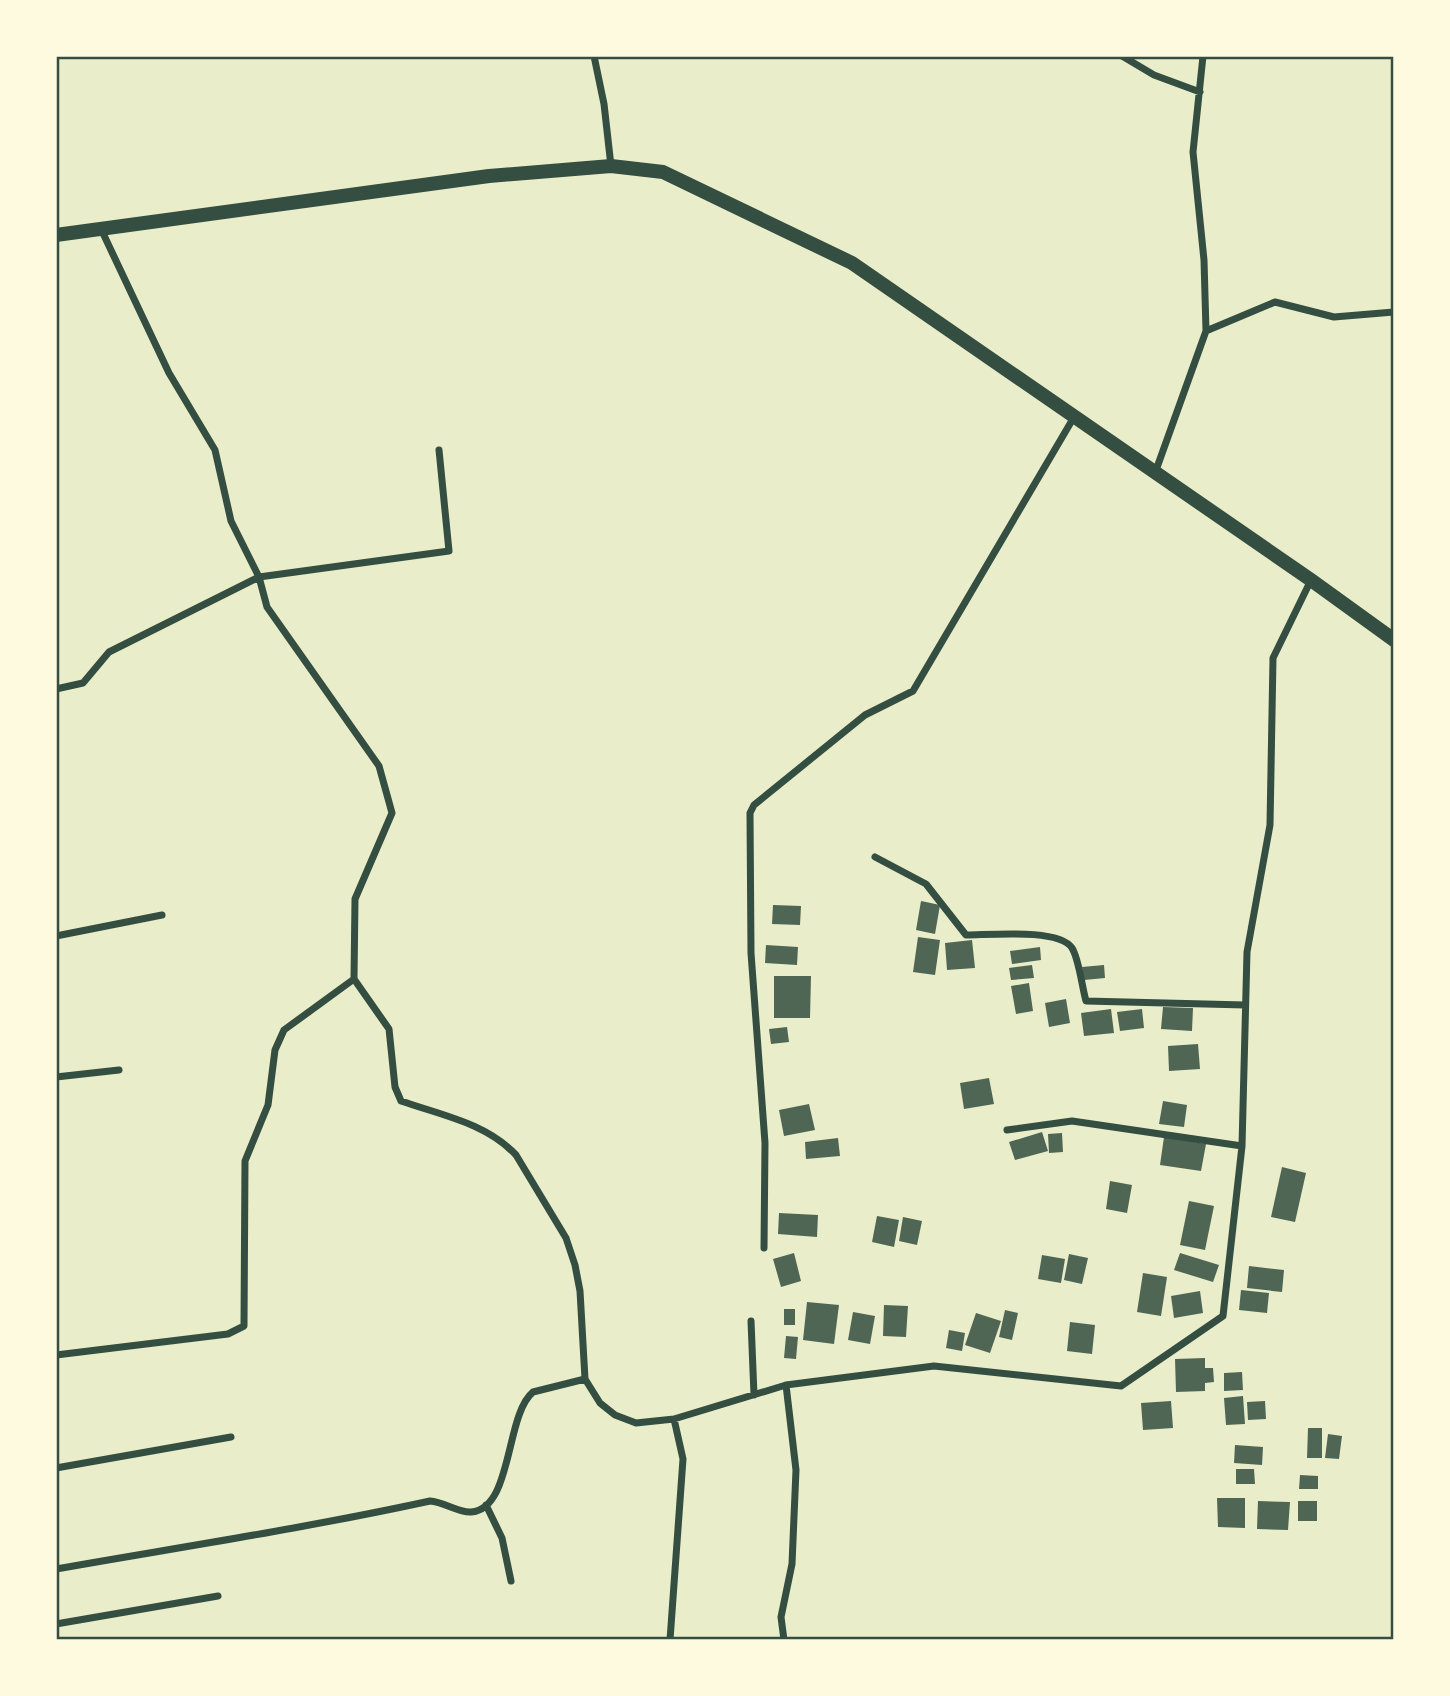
<svg xmlns="http://www.w3.org/2000/svg" width="1450" height="1696" viewBox="0 0 1450 1696" font-family="Mulish,sans-serif">
  <rect width="100%" height="100%" fill="#e9edc9"/>
  <path fill="#4f6655" d="M921 901 940 905 935 934 916 930Z
    M773 905 801 906 800 925 772 924Z
    M918 937 940 940 935 975 913 972Z
    M972 940 975 968 947 970 945 943Z
    M766 945 798 947 797 965 765 963Z
    M1040 947 1041 960 1012 964 1010 951Z
    M1032 965 1034 978 1011 980 1009 968Z
    M1104 965 1105 978 1084 980 1082 967Z
    M774 976H811L810 1018H774Z
    M1029 983 1033 1011 1016 1014 1011 986Z
    M1066 999 1070 1023 1049 1027 1045 1003Z
    M1163 1007 1193 1008 1192 1031 1161 1029Z
    M1111 1009 1114 1033 1084 1036 1081 1013Z
    M1142 1009 1144 1028 1120 1031 1117 1012Z
    M787 1027 789 1042 771 1044 769 1029Z
    M1198 1044 1200 1069 1169 1071 1168 1046Z
    M989 1078 994 1104 964 1109 960 1083Z
    M1163 1101 1187 1105 1184 1127 1159 1124Z
    M809 1104 815 1130 784 1136 779 1110Z
    M1042 1132 1048 1151 1015 1160 1009 1142Z
    M1062 1133 1063 1152 1049 1153 1048 1134Z
    M1164 1137 1206 1144 1201 1171 1160 1165Z
    M838 1138 840 1156 806 1159 805 1142Z
    M1282 1167 1306 1173 1295 1222 1271 1217Z
    M1110 1181 1132 1185 1127 1213 1106 1209Z
    M1189 1201 1214 1206 1205 1250 1180 1245Z
    M779 1213 818 1215 817 1237 778 1234Z
    M877 1216 899 1220 894 1247 872 1242Z
    M903 1217 922 1221 917 1245 899 1241Z
    M794 1253 801 1281 781 1287 773 1259Z
    M1180 1253 1219 1265 1213 1282 1174 1270Z
    M1069 1254 1088 1258 1082 1284 1064 1280Z
    M1042 1255 1065 1259 1061 1283 1038 1279Z
    M1249 1266 1284 1270 1282 1292 1247 1288Z
    M1143 1273 1167 1277 1161 1316 1137 1312Z
    M1241 1290 1269 1293 1267 1313 1239 1310Z
    M1200 1291 1203 1313 1174 1318 1171 1296Z
    M807 1302 839 1305 834 1344 803 1340Z
    M884 1305 908 1306 906 1337 883 1336Z
    M784 1309H795V1325H784Z
    M1005 1310 1018 1313 1012 1340 999 1337Z
    M853 1312 875 1316 870 1344 848 1340Z
    M976 1313 1001 1321 990 1353 965 1345Z
    M1070 1322 1095 1325 1092 1354 1067 1351Z
    M949 1330 965 1333 962 1351 946 1348Z
    M786 1336 798 1337 796 1359 784 1358Z
    M1205 1358V1368H1213L1214 1382 1205 1383V1391L1176 1392 1175 1359Z
    M1242 1372 1243 1390 1224 1391V1373Z
    M1243 1396 1245 1424 1226 1425 1224 1398Z
    M1171 1401 1173 1428 1143 1430 1141 1403Z
    M1265 1401 1266 1419 1248 1420 1247 1402Z
    M1308 1428H1322V1458H1307Z
    M1328 1434 1342 1436 1339 1459 1325 1458Z
    M1235 1445 1263 1447 1262 1465 1234 1463Z
    M1236 1469H1254L1255 1484H1236Z
    M1300 1475 1318 1476V1489H1299Z
    M1217 1498H1245V1528L1218 1527Z
    M1258 1501 1290 1502 1288 1530 1257 1529Z
    M1298 1501H1317V1521H1298Z"/>
  <g fill="none" stroke-linecap="round" stroke-linejoin="round">
    <path stroke="#344e41" stroke-width="7" d="M594 56 604 104 611 166
      M1122 56 1154 75 1200 92
      M101 229 169 373 215 450 231 521 259 577 267 607 379 766 392 813 355 899 354 979 389 1029 395 1087 401 1101C441 1115 486 1123 516 1155L566 1238 575 1265 580 1291 585 1379 600 1403 615 1415 636 1423 674 1419 786 1385 934 1366 1121 1386 1223 1316 1242 1146 1247 952 1270 825 1273 658 1311 580
      M1206 331 1275 302 1334 317 1394 312
      M1155 473 1206 331 1204 260 1193 152 1203 56
      M56 689 83 683 109 652 259 577 449 551 439 450
      M875 857 926 884 966 935C989 935 1059 928 1072 948 1079 959 1082 987 1086 1001L1245 1005
      M56 936 162 915
      M56 1077 119 1070
      M1007 1130 1072 1121 1242 1146
      M764 1248 765 1143 751 953 750 813 754 805 865 715 913 691 1074 417
      M751 1321 754 1395
      M56 1355 228 1334 244 1326 245 1161 268 1105 275 1050 284 1030 354 979
      M56 1468 231 1437
      M486 1505 502 1538 511 1581
      M56 1569C181 1547 306 1528 430 1501 444 1502 459 1513 471 1512 513 1509 505 1415 533 1392L585 1379
      M56 1624 218 1596
      M670 1640 683 1459 674 1419
      M784 1640 781 1617 792 1564 796 1470 786 1385"/>
    <path stroke="#344e41" stroke-width="14" d="M56 235 489 176 611 166 663 172 852 263 1311 580 1394 640"/>
  </g>
  <rect width="1450" height="1696" fill="none" stroke="#fefae0" stroke-width="116"/>
  <rect x="58" y="58" width="1334" height="1580" fill="none" stroke="#344e41" stroke-width="2.5"/>
</svg>
